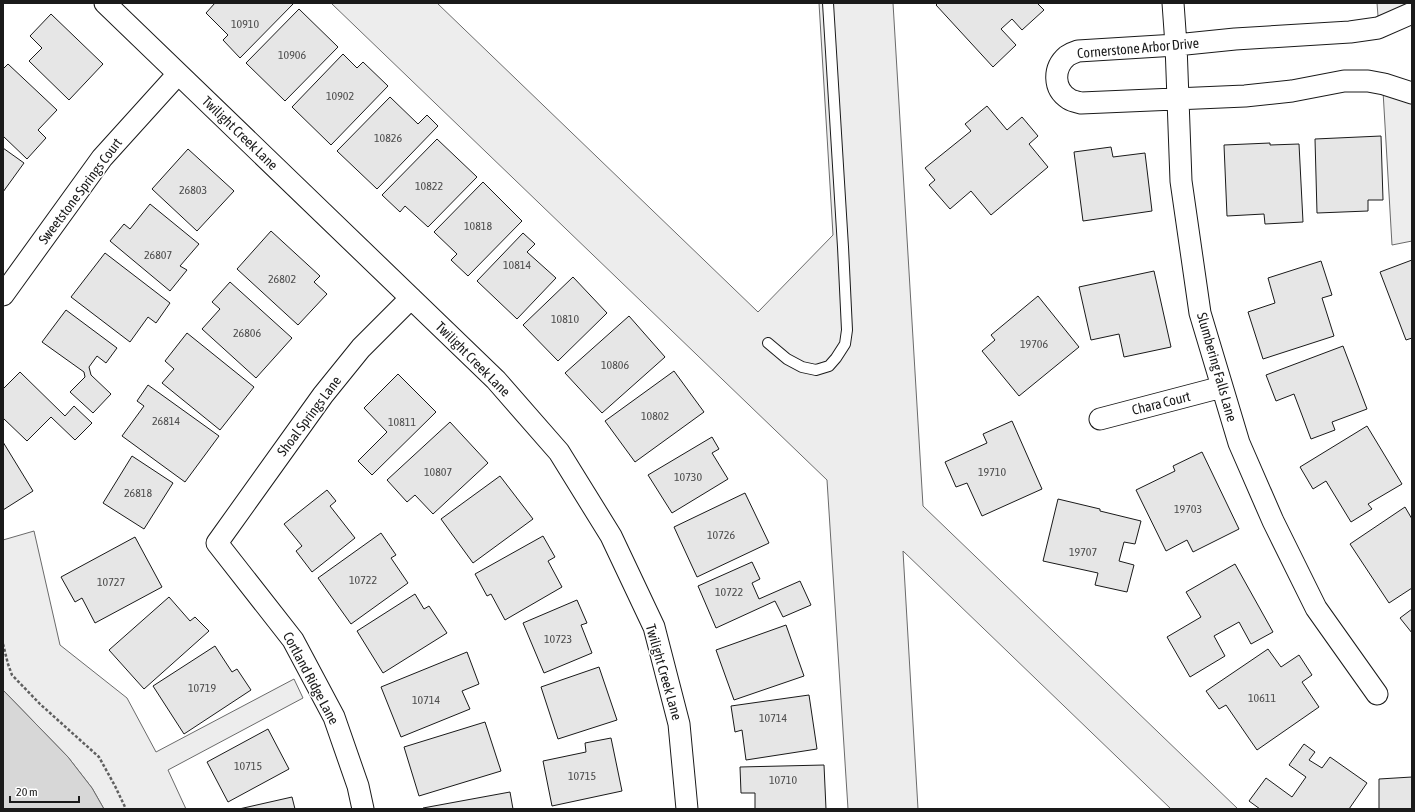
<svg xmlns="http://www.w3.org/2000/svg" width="1415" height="812" viewBox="0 0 1415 812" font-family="'Asap Condensed',sans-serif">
  <rect width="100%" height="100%" fill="#fff"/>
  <path fill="#ededed" stroke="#6a6a6a" d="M331 3H437L758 312 833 235 819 3H893L923 506 1238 809H1171L903 551 918 809H848L827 480Z
    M1377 3H1409L1395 11 1378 16Z
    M1383 91 1412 100V241L1392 245Z
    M34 531 60 645 127 698 156 752 294 679 303 698 168 770 186 809H104L92 788 68 757 3 690V540Z"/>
  <path fill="#d7d7d7" stroke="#6a6a6a" d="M3 690 68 757 92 788 104 809H3Z"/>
  <path fill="#e6e6e6" stroke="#1a1a1a" d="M215 3H294L240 58 223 40 228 35 206 13Z
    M938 3H1037L1044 10 1022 30 1012 19 1001 29 1016 45 993 67 936 5Z
    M299 9 338 47 285 101 246 63Z
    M51 14 103 64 69 100 29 61 42 48 30 36Z
    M343 54 357 68 363 62 388 86 331 145 292 107Z
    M8 64 57 110 38 130 46 138 27 159 3 136V69Z
    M390 97 418 124 427 115 438 126 377 189 337 151Z
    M987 106 1007 130 1022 117 1038 136 1029 144 1048 167 991 215 971 191 950 209 929 185 935 180 925 168 971 131 965 124Z
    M1381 136 1383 200H1368V211L1317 213 1315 139Z
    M437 139 477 177 428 227 405 206 400 212 382 195Z
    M1270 143V145L1299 144 1303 222 1265 224 1264 214 1227 216 1224 145Z
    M1111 147 1113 157 1145 153 1152 211 1083 221 1074 152Z
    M3 148 24 163 3 192Z
    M188 149 234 191 197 231 152 189Z
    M483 182 522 221 468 276 451 260 457 254 434 232Z
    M150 204 199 244 180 266 187 270 170 291 110 241 124 224 130 229Z
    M271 231 320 276 314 282 327 294 298 325 237 269Z
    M523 233 535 244 527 252 556 278 517 319 477 281Z
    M105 253 170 303 156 323 148 317 130 342 71 297Z
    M1412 260V338L1406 340 1380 272Z
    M1321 261 1332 295 1322 298 1334 336 1263 359 1248 312 1275 303 1268 278Z
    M1154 271 1171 347 1124 357 1119 334 1091 340 1079 287Z
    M573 277 607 313 558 361 523 325Z
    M230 282 292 338 256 378 202 329 220 309 212 302Z
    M1038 296 1079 347 1019 396 982 351 995 340 991 335Z
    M66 310 117 348 106 363 97 356 89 367 91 375 111 394 93 413 70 392 85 377 84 372 42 342Z
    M629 316 665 357 602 413 565 373Z
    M187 333 254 387 220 430 162 383 174 369 165 361Z
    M1343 346 1367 409 1332 422 1335 430 1311 439 1294 394 1276 401 1266 375Z
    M674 371 704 412 635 462 605 421Z
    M20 372 65 416 74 406 92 423 75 440 51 417 27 441 3 418V389Z
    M398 374 436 412 372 475 358 461 387 432 364 408Z
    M148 385 219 436 185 482 122 436 144 406 137 401Z
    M1012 421 1042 489 982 516 967 483 956 487 945 462 987 443 983 434Z
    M450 422 488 463 433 514 415 495 407 502 387 480Z
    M1367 426 1402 484 1368 504 1372 509 1351 522 1326 481 1313 489 1300 467Z
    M712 437 719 449 712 453 728 479 672 513 648 475Z
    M3 442 33 491 3 510Z
    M1202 452 1239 529 1193 552 1187 540 1166 551 1136 490 1175 471 1173 466Z
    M132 456 173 483 144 529 103 503Z
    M500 476 533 519 473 563 441 519Z
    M327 490 336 501 330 506 355 538 312 572 296 551 302 546 284 524Z
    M745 493 769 543 697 577 674 527Z
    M1058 499 1100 509V511L1141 521 1135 544 1124 542 1119 561 1134 565 1127 592 1095 585 1098 573 1043 561Z
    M1405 507 1412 519V588L1389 603 1350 544Z
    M381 533 396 555 391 558 408 583 351 624 318 578Z
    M543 536 555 557 548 561 562 587 505 620 491 594 487 596 475 574Z
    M135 537 162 587 95 623 82 598 75 602 61 577Z
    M752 562 760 579 752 583 759 599 800 581 811 605 783 617 775 601 716 628 698 586Z
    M1235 564 1273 632 1251 644 1239 622 1214 636 1225 656 1190 677 1167 637 1201 617 1186 592Z
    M415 594 424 609 429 606 447 633 383 673 357 631Z
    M169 597 190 621 195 617 209 631 144 689 109 650Z
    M577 600 587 623 581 625 592 653 544 673 523 623Z
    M1412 609V633L1400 618Z
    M786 625 804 676 734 700 716 650Z
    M215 646 232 672 237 669 251 690 184 734 153 686Z
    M1268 649 1281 667 1299 655 1312 675 1302 682 1319 707 1257 750 1226 705 1219 709 1206 691Z
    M467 652 479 684 462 691 470 709 401 737 381 687Z
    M599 667 617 720 558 739 541 687Z
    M809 695 817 749 746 760 742 730 735 732 731 706Z
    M485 722 501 771 419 796 404 747Z
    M268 729 289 769 228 802 207 762Z
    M611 738 622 791 552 806 543 761 586 752 585 743Z
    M1304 744 1315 752 1309 760 1322 768 1330 757 1367 783 1349 809H1260L1249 801 1266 778 1292 797 1306 777 1289 765Z
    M824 765 826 809H755V793H741L740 767Z
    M1412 777V809H1379V779Z
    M510 792 513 809H423V808Z
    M292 797 295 809H239Z"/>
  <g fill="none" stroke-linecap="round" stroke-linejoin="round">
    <g stroke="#1a1a1a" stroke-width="12">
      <path id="lane" d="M768 343 787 359 802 367 816 370 829 366 836 358 845 344 847 330 843 247 828 3"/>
    </g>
    <g stroke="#1a1a1a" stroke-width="23">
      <path id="street" d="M105 3 496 380 559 452 611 536 654 627 679 724 687 809
        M1173 3 1176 45 1181 181 1200 313 1239 443 1273 521 1316 608 1377 694
        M1412 13 1378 28 1350 32 1235 39 1176 45 1078 51C1075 52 1070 54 1067 56 1053 68 1053 89 1069 99 1072 101 1077 102 1081 103L1245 96 1292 91 1344 81H1368L1384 84 1412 93
        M3 295 102 158 178 74
        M1100 419 1222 387
        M363 809 358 786 334 717 293 640 217 543 323 395 361 348 411 298"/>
    </g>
    <path stroke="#5f5f5f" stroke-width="2.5" stroke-dasharray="3 2" stroke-linecap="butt" d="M3 644 8 664 12 675 40 704 99 757 115 786 126 809"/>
    <use href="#lane" stroke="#fff" stroke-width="10"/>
    <use href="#street" stroke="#fff" stroke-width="21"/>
  </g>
  <g text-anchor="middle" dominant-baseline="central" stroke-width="3" stroke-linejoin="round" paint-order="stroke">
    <g font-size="12" fill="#4d4d4d">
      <text x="245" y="24">10910</text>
      <text x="292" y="55">10906</text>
      <text x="340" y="96">10902</text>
      <text x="388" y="138">10826</text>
      <text x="429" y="186">10822</text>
      <text x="193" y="190">26803</text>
      <text x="478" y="226">10818</text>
      <text x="158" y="255">26807</text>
      <text x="517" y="265">10814</text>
      <text x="282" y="279">26802</text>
      <text x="565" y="319">10810</text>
      <text x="247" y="333">26806</text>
      <text x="1034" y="344">19706</text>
      <text x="615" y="365">10806</text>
      <text x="655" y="416">10802</text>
      <text x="166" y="421">26814</text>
      <text x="402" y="422">10811</text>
      <text x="438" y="472">10807</text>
      <text x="992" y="472">19710</text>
      <text x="688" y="477">10730</text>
      <text x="138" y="493">26818</text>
      <text x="1188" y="509">19703</text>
      <text x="721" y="535">10726</text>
      <text x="1083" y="552">19707</text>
      <text x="363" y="580">10722</text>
      <text x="111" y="582">10727</text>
      <text x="729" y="592">10722</text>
      <text x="558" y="639">10723</text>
      <text x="202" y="688">10719</text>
      <text x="1262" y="698">10611</text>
      <text x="426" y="700">10714</text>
      <text x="773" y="718">10714</text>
      <text x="248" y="766">10715</text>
      <text x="582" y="776">10715</text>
      <text x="783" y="780">10710</text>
    </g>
    <g font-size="14" fill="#1a1a1a" stroke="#fff">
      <text transform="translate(1138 48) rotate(-5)">Cornerstone Arbor Drive</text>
      <text transform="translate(240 133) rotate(44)">Twilight Creek Lane</text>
      <text transform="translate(80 191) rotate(-53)">Sweetstone Springs Court</text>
      <text transform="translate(473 359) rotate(45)">Twilight Creek Lane</text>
      <text transform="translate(1217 367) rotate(74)">Slumbering Falls Lane</text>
      <text transform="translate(1161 403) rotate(-14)">Chara Court</text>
      <text transform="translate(309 416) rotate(-53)">Shoal Springs Lane</text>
      <text transform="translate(664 672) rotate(74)">Twilight Creek Lane</text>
      <text transform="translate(311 678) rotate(62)">Cortland Ridge Lane</text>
    </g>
  </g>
  <rect width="1415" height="812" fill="none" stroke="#1a1a1a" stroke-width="8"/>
  <path d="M10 796v6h69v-6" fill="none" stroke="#1a1a1a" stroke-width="2"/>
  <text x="16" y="796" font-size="12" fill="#1a1a1a" stroke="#ffffff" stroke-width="3" paint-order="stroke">20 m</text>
</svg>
